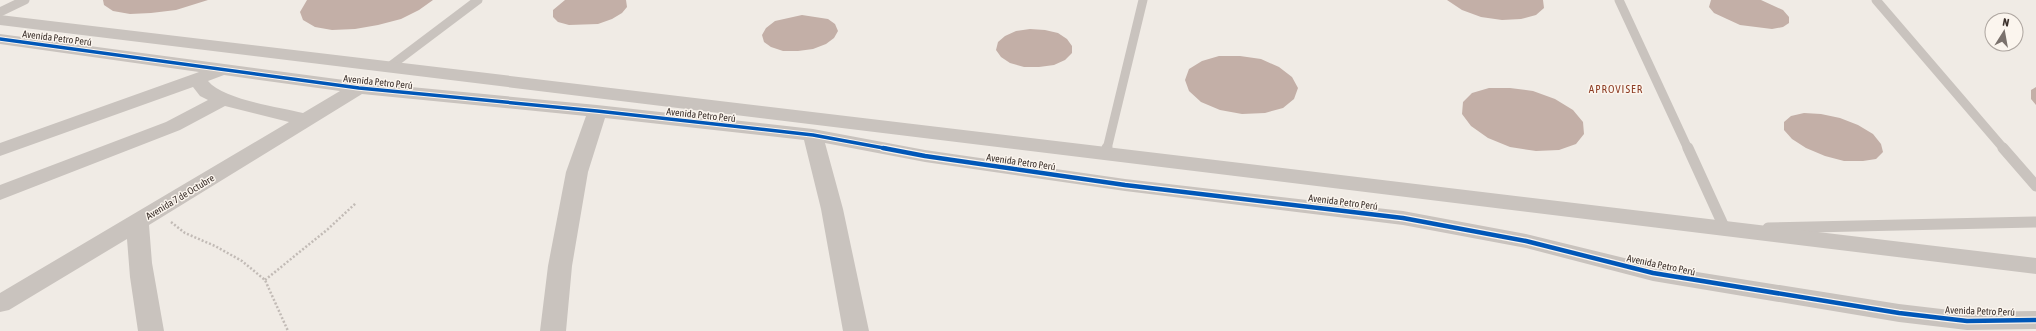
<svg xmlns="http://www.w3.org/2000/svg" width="2036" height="331" viewBox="0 0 2036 331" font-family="'Asap Condensed',sans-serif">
  <rect width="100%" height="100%" fill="#f0ebe5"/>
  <path fill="#c3afa7" d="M103 0H208L176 10 151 13 130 14 113 11 104 5Z
    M307 0H433L419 10 401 19 378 25 355 29 332 30 315 27 303 20 300 12Z
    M565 0H626L627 7 622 13 612 19 598 24 569 25 558 22 553 17V10Z
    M1447 0H1543L1544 8 1536 15 1521 19 1502 20 1481 17 1462 10Z
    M1711 0H1761L1783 10 1789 17V23L1783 27 1772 29 1740 25 1714 13 1709 7Z
    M802 15 828 19 835 24 838 31 834 38 826 44 813 49 798 51H783L771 47 764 42 762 35 766 28 775 21Z
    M1030 29 1045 30 1058 33 1067 39 1072 46V53L1065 60 1054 65 1039 67H1024L1010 63 1001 57 996 50 998 42 1005 36 1016 31Z
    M1219 56H1240L1261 59 1279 67 1292 77 1298 88 1294 99 1283 108 1265 113 1242 114 1220 110 1201 102 1189 91 1185 80 1189 69 1202 61Z
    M2036 87V105L2031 99V90Z
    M1489 88H1510L1533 91 1555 99 1573 110 1583 122 1584 134 1576 144 1559 150 1536 151 1510 147 1488 138 1471 126 1462 114 1463 102 1472 93Z
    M1804 113 1821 114 1840 118 1858 125 1873 134 1881 144 1883 152 1876 159 1863 161H1844L1825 156 1806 148 1792 139 1784 130V122L1791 116Z"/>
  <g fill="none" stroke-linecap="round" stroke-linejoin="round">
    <path stroke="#c2bbb6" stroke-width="2.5" stroke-dasharray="2 2" stroke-linecap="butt" d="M171 222 185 233 215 246 242 261 265 280 288 331
      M265 280 328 229 356 203"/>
    <path stroke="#c9c3be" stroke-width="9" d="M1619 0 1688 149
      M1876 0 2004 149
      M0 12 25 0
      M389 67 478 0
      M1107 149 1143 0"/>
    <path stroke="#c9c3be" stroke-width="11" d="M1688 148 1725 229H1728
      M2003 148 2036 186
      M1106 154 1107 148
      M1768 228 2036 222"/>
    <path fill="#c9c3be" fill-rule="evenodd" d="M0 15 2036 258V274L0 25Z
      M0 34 359 82 597 105 813 129 925 150 1125 179 1403 211 1526 234 1653 265 1899 304 1967 312 2036 311V329L1967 330 1899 322 1653 281 1526 248 1403 225 1125 191 925 162 825 143 843 209 869 331H843L821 209 804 140 605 118 588 172 572 266 566 331H540L548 266 566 172 586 116 362 94 149 225 152 263 164 331H138L130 277 127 239 9 310 0 312V293L289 122 225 106 180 130 0 200V185L166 122 208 100 200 96 193 87 0 156V143L199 72 0 44ZM224 75 340 91 303 113C279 107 224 100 208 81Z"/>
    <g stroke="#fbf5ee" stroke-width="5.5">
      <path id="cycleway-far1" d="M0 39 359 88 597 111 813 135 889 149"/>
    </g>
    <g stroke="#fbf5ee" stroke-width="7">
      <path id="cycleway" d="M883 148 925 156 1125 185 1403 218 1526 241 1653 273 1899 313 1967 321 2036 320"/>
    </g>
    <use href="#cycleway-far1" stroke="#0057b8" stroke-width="3.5"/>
    <use href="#cycleway" stroke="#0057b8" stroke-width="4.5"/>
  </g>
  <g text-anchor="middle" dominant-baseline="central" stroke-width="3" stroke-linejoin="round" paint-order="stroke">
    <g font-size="10" fill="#3b302b" stroke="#fbf5ee">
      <text transform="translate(57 38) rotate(7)">Avenida Petro Perú</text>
      <text transform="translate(378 82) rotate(6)">Avenida Petro Perú</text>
      <text transform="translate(701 115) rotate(6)">Avenida Petro Perú</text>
      <text transform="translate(1021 162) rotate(8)">Avenida Petro Perú</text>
      <text transform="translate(180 197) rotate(-31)">Avenida 7 de Octubre</text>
      <text transform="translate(1343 202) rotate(7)">Avenida Petro Perú</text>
      <text transform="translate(1661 265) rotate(12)">Avenida Petro Perú</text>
      <text transform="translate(1980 311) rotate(2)">Avenida Petro Perú</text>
    </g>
    <g font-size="11" letter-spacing="1" fill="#8c3b22" stroke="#fbf5ee">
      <text x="1616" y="89">APROVISER</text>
    </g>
  </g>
  <g transform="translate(2004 32) rotate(11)"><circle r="19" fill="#fbf5ee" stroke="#aea6a0"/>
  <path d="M0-3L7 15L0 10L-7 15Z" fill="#7a716c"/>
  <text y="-6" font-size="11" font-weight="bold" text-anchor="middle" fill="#3b302b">N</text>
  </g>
</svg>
